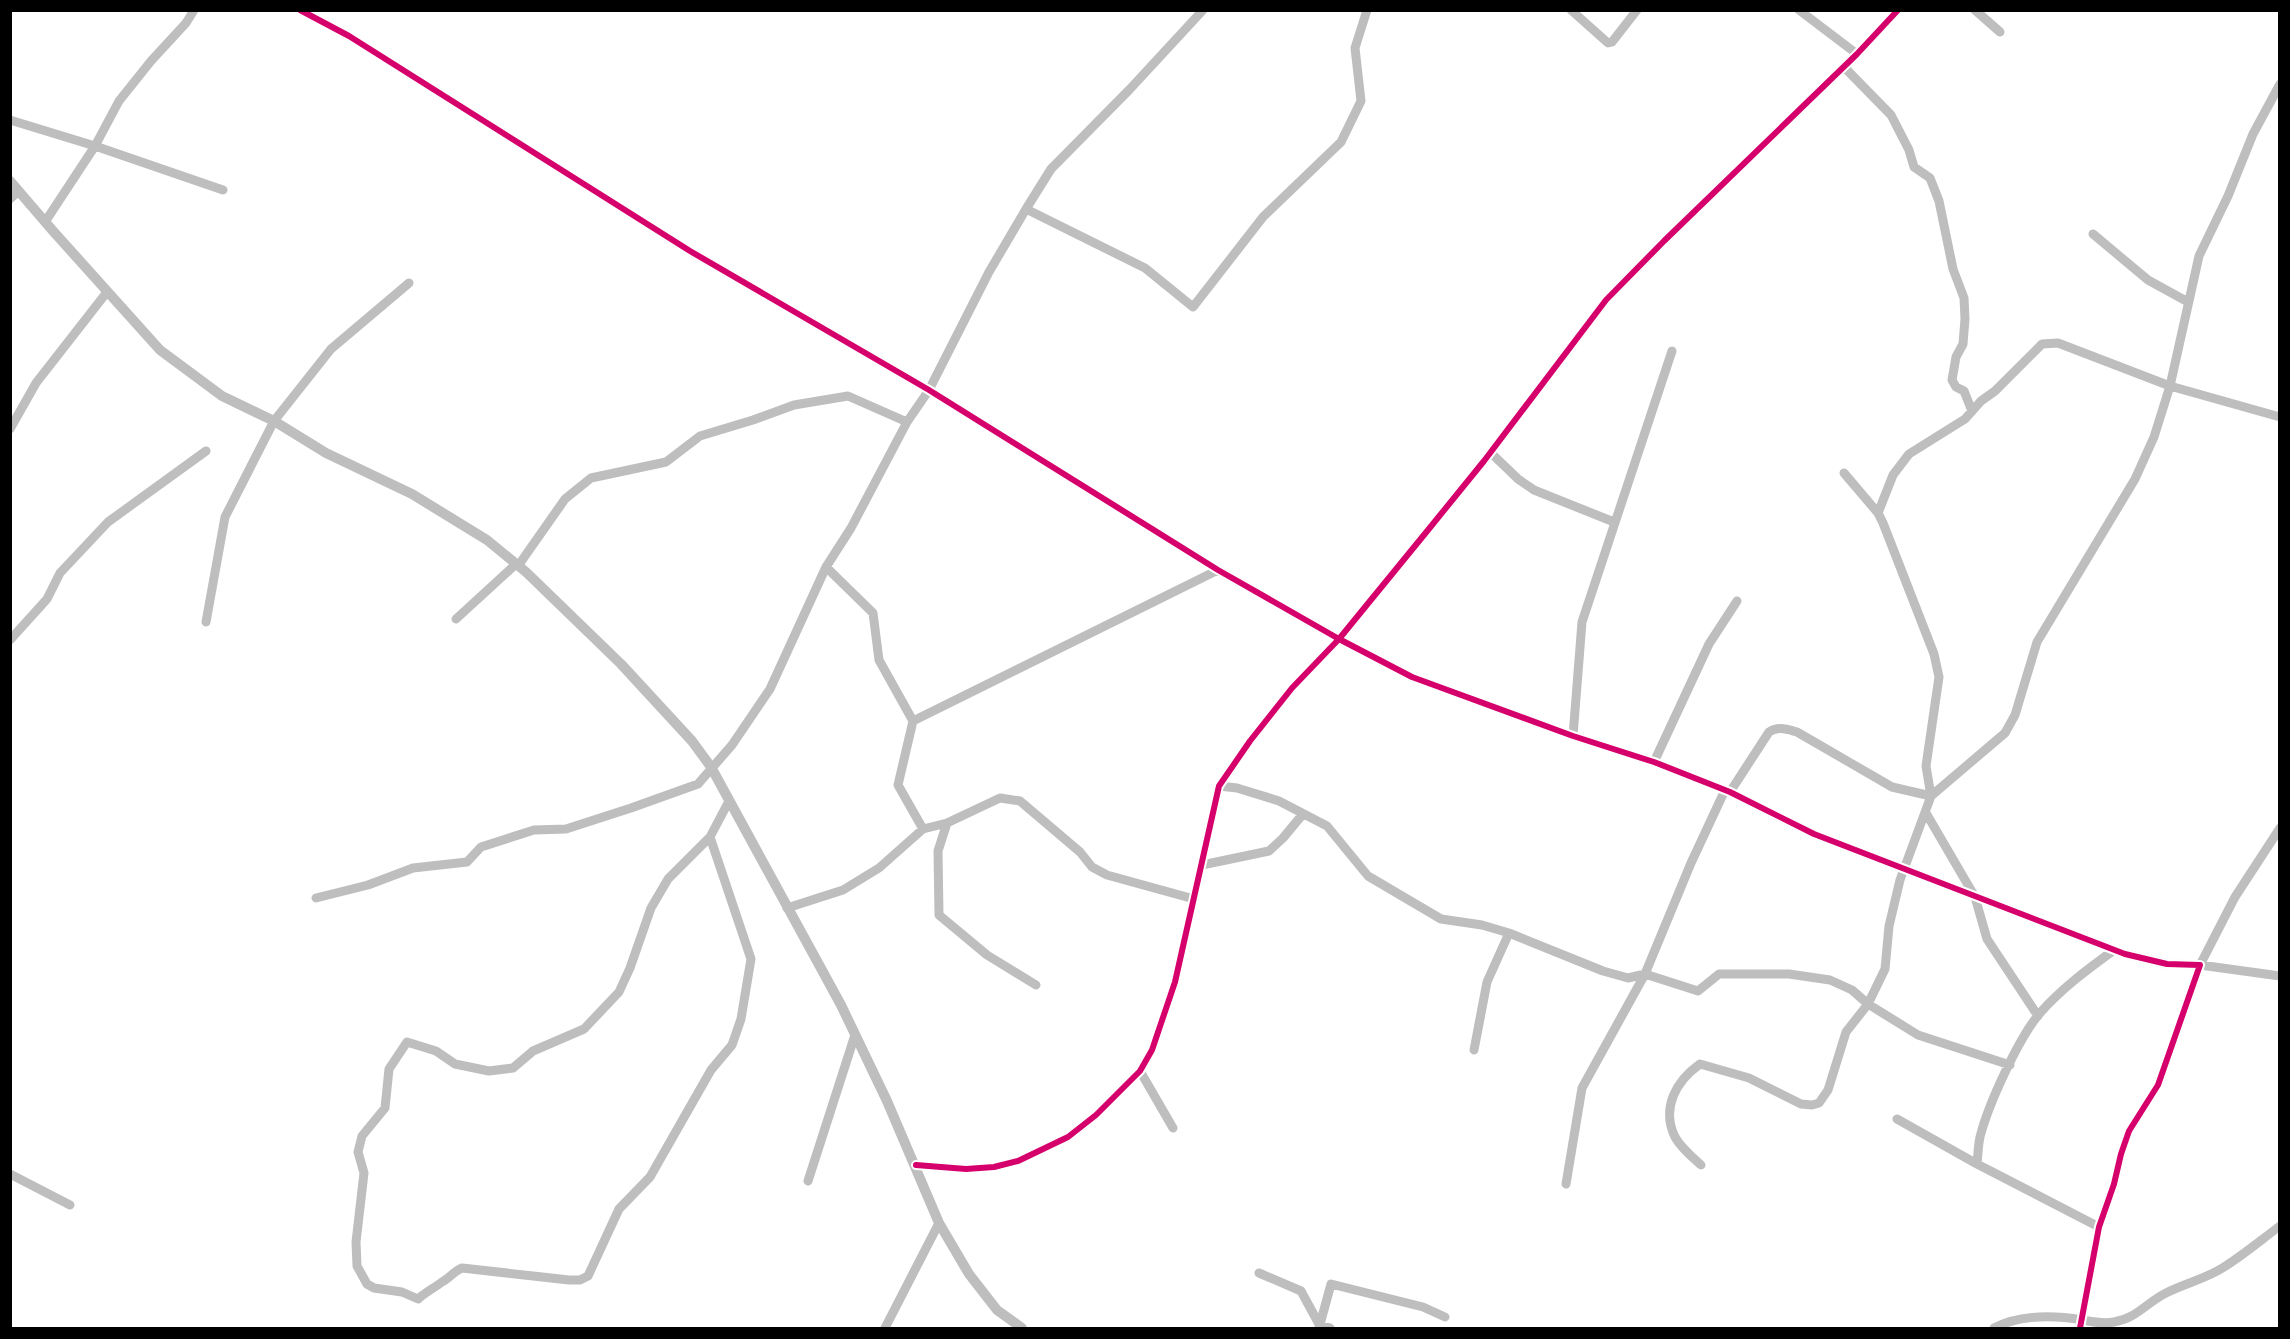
<svg xmlns="http://www.w3.org/2000/svg" width="2290" height="1339" viewBox="0 0 2290 1339" font-family="'Golos Text',sans-serif">
  <rect width="100%" height="100%" fill="#fff"/>
  <g fill="none" stroke-linecap="round" stroke-linejoin="round">
    <path stroke="#bebebe" stroke-width="9" d="M300 10 349 36 690 251 929 390 1218 570 1339 639 1412 677 1573 736 1654 762 1730 792 1814 834 2125 954 2167 964 2200 965 2158 1085 2129 1131 2121 1154 2114 1184 2099 1227 2080 1328
      M1571 10 1608 43 1612 42 1637 10
      M1799 10 1857 54
      M1975 10 2000 32
      M1844 67 1891 115 1909 150 1914 167 1930 178 1939 201 1953 269 1964 298 1965 319 1963 344 1956 357 1952 380 1956 387 1964 391 1972 411
      M10 120 95 146 223 190
      M10 199 19 191
      M1026 209 1145 268 1193 307 1263 217 1341 142 1361 101 1355 48 1367 10
      M45 222 95 146 119 101 151 61 186 23 194 10
      M2093 234 2148 280 2188 302
      M10 429 36 383 107 292
      M1490 452 1518 479 1534 490 1614 522
      M1878 513 1893 475 1909 454 1965 419 1981 401 1995 391 2042 344 2058 343 2170 386 2280 417
      M826 567 873 613 879 660 913 721 898 785 923 829
      M456 619 516 564 518 566 565 499 591 478 666 462 700 436 753 420 794 405 848 396 907 422
      M206 622 225 517 274 421 331 349 409 283
      M10 640 47 599 60 573 108 522 206 451
      M913 721 1218 570
      M1573 736 1582 622 1672 351
      M1654 762 1709 644 1737 601
      M1219 786 1237 788 1279 801 1327 826 1368 876 1441 919 1482 925 1509 933 1603 971 1628 978 1645 974 1698 991 1719 974H1789L1830 980 1852 990 1868 1004 1918 1035 2010 1065
      M1730 792 1769 732C1779 726 1786 729 1797 732L1892 787 1931 796
      M1931 796 2005 733 2015 715 2037 642 2135 479 2154 437 2170 386 2199 256 2228 196 2253 134 2280 84
      M1926 813 1975 897 1987 939 2038 1016
      M947 823 938 851 939 915 987 955 1036 985
      M2280 828 2235 897 2200 965 2280 976
      M710 837 751 959 741 1019 732 1045 711 1070 650 1177 619 1209 588 1276 580 1280H569L462 1268C454 1271 450 1278 442 1282 434 1288 426 1292 418 1299L402 1292 374 1288 367 1284 357 1266 356 1242 364 1173 358 1152 362 1136 385 1108 389 1069 407 1042 436 1051 455 1064 489 1071 513 1068 533 1051 584 1029 619 992 630 968 651 908 668 879 710 837 729 801
      M1202 865 1269 851 1283 838 1303 814
      M316 898 368 885 413 868 467 862 481 847 534 830 566 829 631 808 698 784 732 745 770 689 826 567 851 528 907 422 929 390 989 272 1026 209 1051 169 1130 89 1203 10
      M787 908 843 890 879 868 923 829 947 823 1000 798 1020 801 1080 852 1092 867 1107 875 1194 899
      M1474 1050 1487 982 1509 933
      M1140 1071 1173 1128
      M1897 1119 1977 1164 2099 1227
      M1977 1164C1978 1155 1978 1146 1980 1137 1988 1105 2019 1037 2040 1013 2062 988 2088 969 2114 950
      M916 1165 966 1169 994 1167 1018 1161 1068 1137 1096 1115 1140 1071 1152 1050 1175 982 1219 786 1250 741 1292 688 1339 639 1428 530 1484 461 1606 300 1664 241 1857 54 1898 10
      M1701 1165C1692 1157 1681 1148 1675 1137 1661 1108 1676 1081 1700 1064L1749 1078 1801 1104 1812 1105 1819 1103 1828 1090 1846 1032 1868 1004 1885 969 1889 926 1900 880 1931 796 1926 766 1939 677 1934 654 1883 523 1878 513 1844 473
      M10 1174 70 1205
      M808 1181 855 1035
      M1566 1184 1582 1088 1645 974 1691 863 1725 790
      M1259 1273 1301 1291 1320 1326 1330 1328
      M885 1328 939 1223
      M1319 1328 1331 1284 1423 1307 1445 1317
      M1994 1328C2021 1314 2053 1315 2083 1320 2094 1322 2103 1324 2114 1322 2137 1318 2146 1303 2166 1293 2185 1283 2206 1279 2224 1267 2243 1255 2261 1240 2280 1226"/>
    <path stroke="#bebebe" stroke-width="10" d="M10 181 53 231 160 350 222 396 274 421 326 453 412 494 487 540 526 572 621 664 692 741 711 767 841 1005 887 1101 939 1223 969 1274 997 1310 1022 1328"/>
    <g stroke="#fff" stroke-width="10">
      <path id="cycleway" d="M300 10 349 36 690 251 929 390 1218 570 1339 639 1412 677 1573 736 1654 762 1730 792 1814 834 2125 954 2167 964 2200 965 2158 1085 2129 1131 2121 1154 2114 1184 2099 1227 2080 1328
        M916 1165 966 1169 994 1167 1018 1161 1068 1137 1096 1115 1140 1071 1152 1050 1175 982 1219 786 1250 741 1292 688 1339 639 1428 530 1484 461 1606 300 1664 241 1857 54 1898 10"/>
    </g>
    <use href="#cycleway" stroke="#d6006c" stroke-width="6"/>
  </g>
  <rect width="2290" height="1339" fill="none" stroke="#000000" stroke-width="24"/>
</svg>
